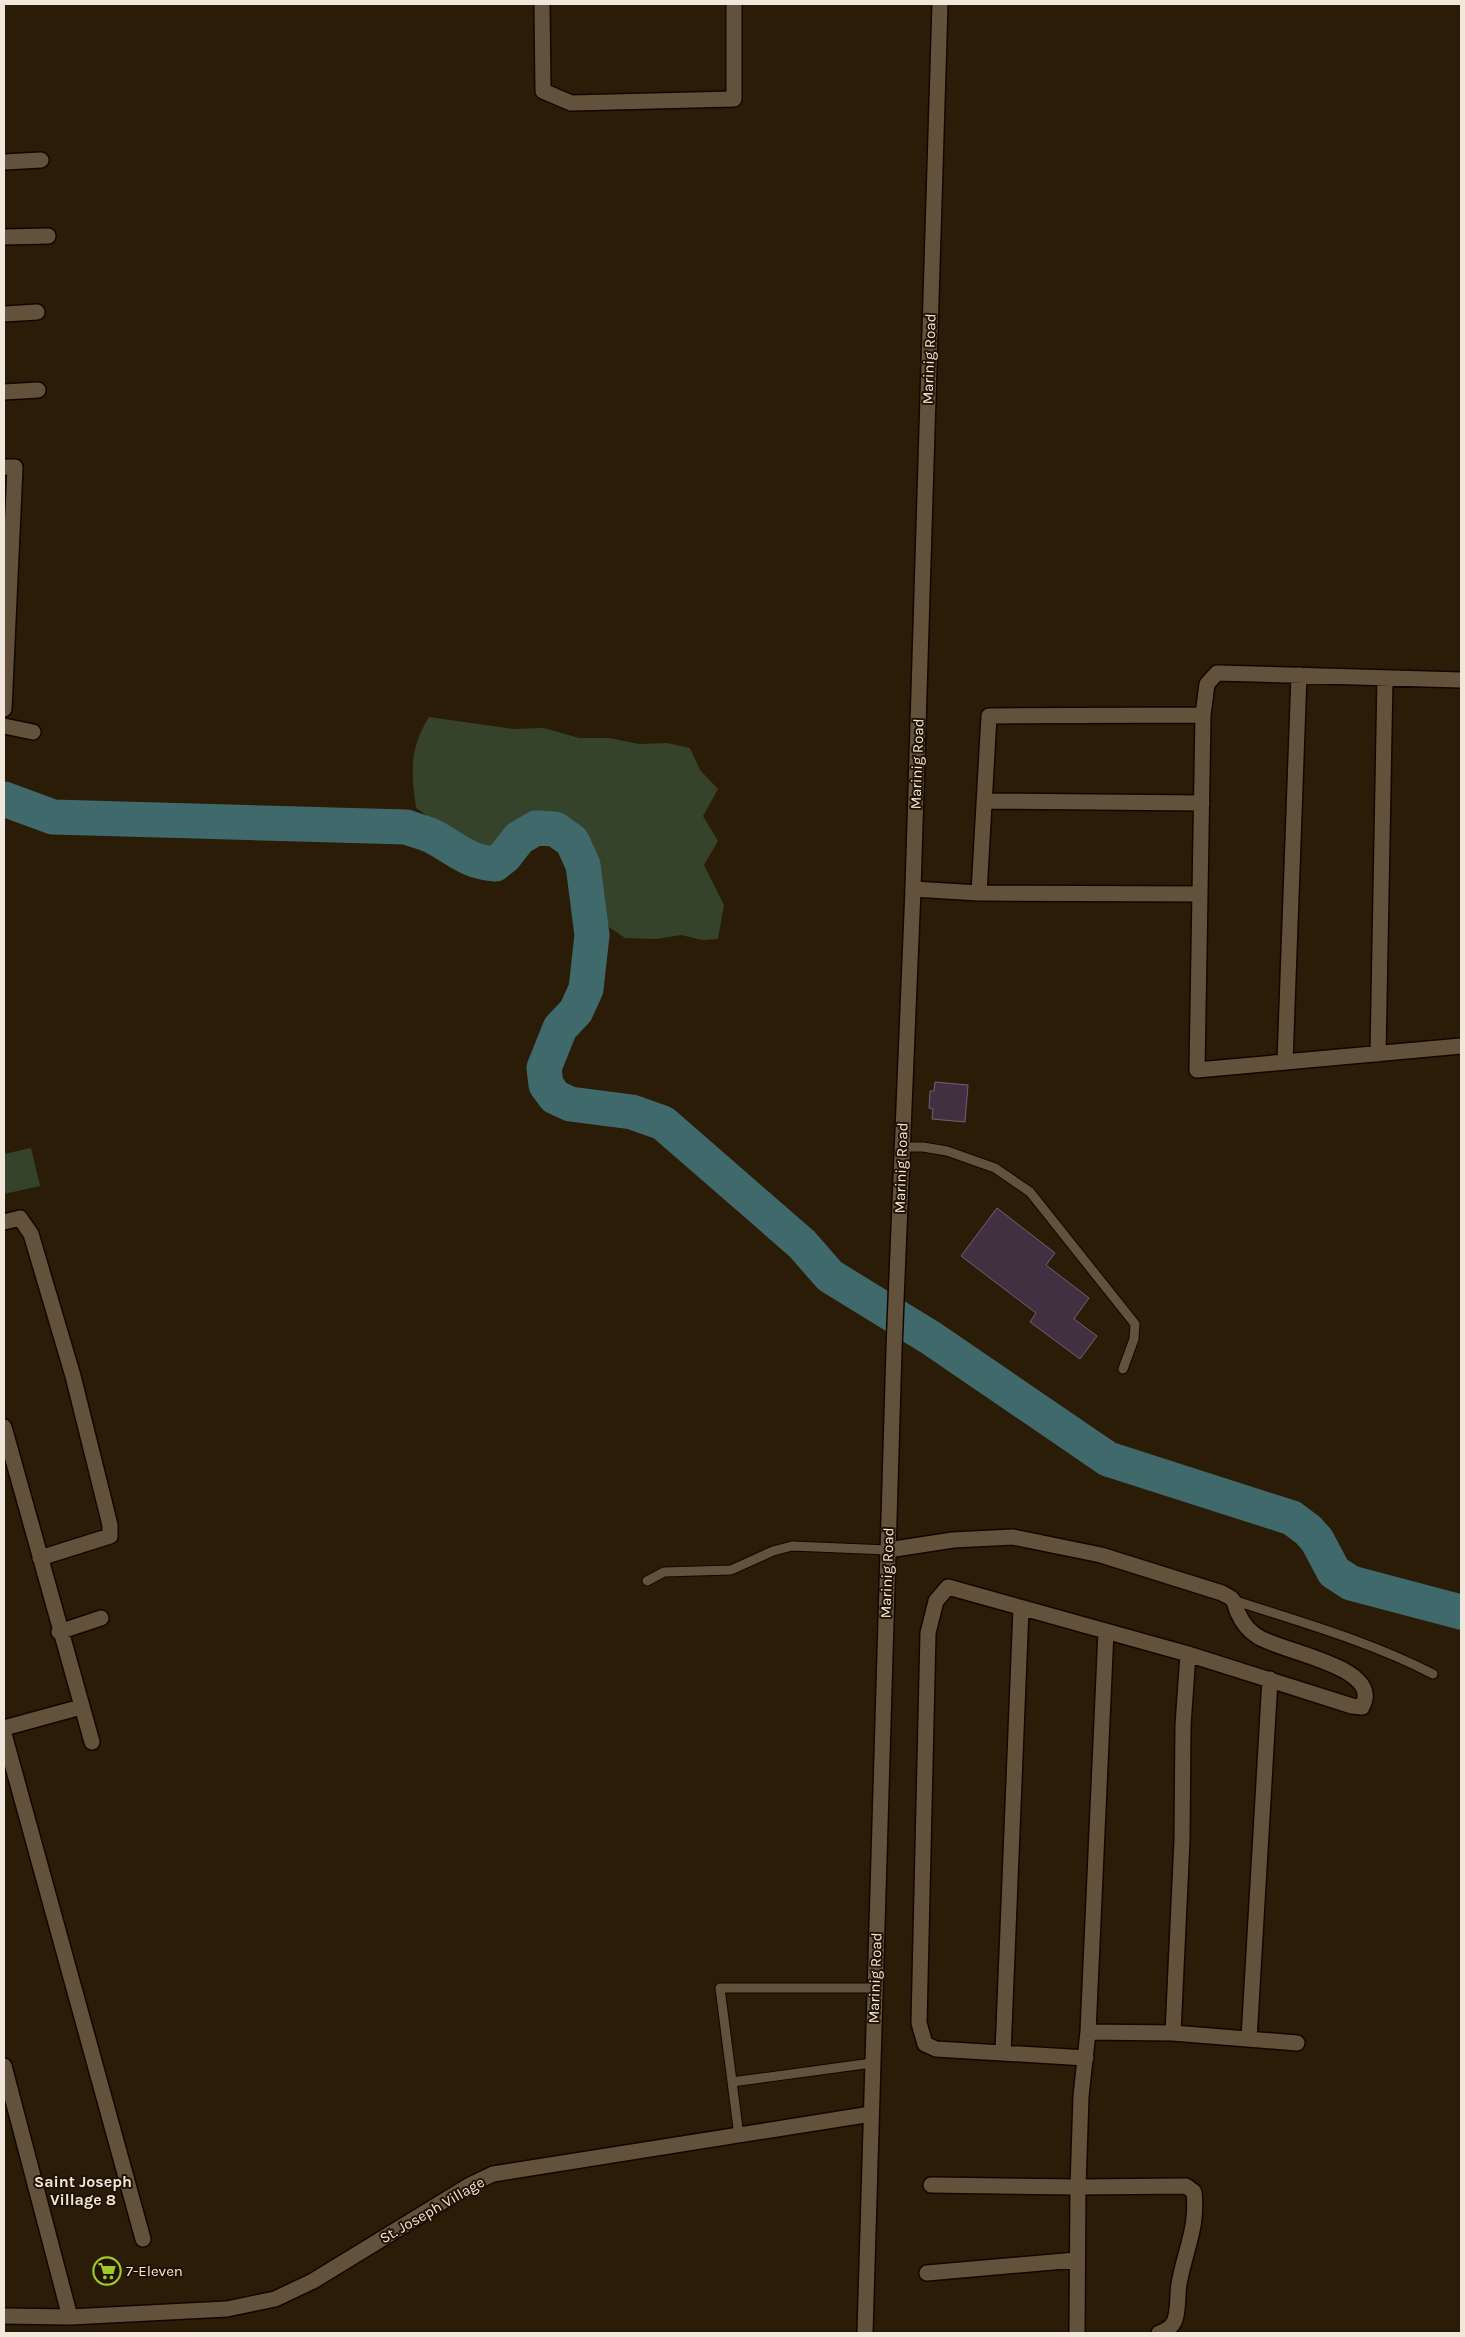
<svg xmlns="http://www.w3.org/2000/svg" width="1465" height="2337" viewBox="0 0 1465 2337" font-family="Karla,sans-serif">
  <rect width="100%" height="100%" fill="#2a1c07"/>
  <path fill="#36432b" d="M429 717 513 729 544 728 579 738H609L639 744 667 743 690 748 700 770 718 789 703 816 718 841 704 865 724 905 718 939 702 940 681 935 657 939 625 938 606 925 601 914 598 858 578 831 560 817 545 812 529 813 492 849 482 853 416 808C411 772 409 749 429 717Z
    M31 1148 40 1186 4 1194V1154Z"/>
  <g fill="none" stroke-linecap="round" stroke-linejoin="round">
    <path stroke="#40696b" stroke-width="35" d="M4 799 53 817 406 827C414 830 424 832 432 836 455 848 467 862 495 864L505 856 519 838 536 828 555 829 572 841 583 865 592 935 586 989 576 1011 560 1028 544 1068 546 1085 555 1097 570 1104 632 1112 663 1123 802 1244 830 1276 931 1338 1108 1459 1292 1518 1308 1530 1317 1540 1334 1572 1351 1583 1461 1612"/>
  </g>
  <path fill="#412f42" stroke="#735f74" d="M935 1082 968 1085 965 1122 932 1119 933 1109 929 1108 930 1091H934Z
    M997 1208 1055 1253 1046 1265 1089 1298 1074 1319 1097 1336 1080 1359 1030 1322 1036 1313 961 1256Z"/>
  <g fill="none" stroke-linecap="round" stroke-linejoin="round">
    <g stroke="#120600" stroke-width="11">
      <path id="service" d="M902 1147H923L947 1151 995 1168 1030 1192 1135 1324 1134 1339 1123 1369
        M647 1581 664 1572 731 1570 773 1551 792 1546 888 1550
        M1233 1600C1300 1622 1369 1641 1433 1674
        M732 2082 872 2063
        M739 2136 720 1988H874"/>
    </g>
    <g stroke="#120600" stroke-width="18">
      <path id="minor" d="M542 4 543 91 571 103 734 99V4
        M4 162 41 160
        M4 237 48 236
        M4 314 37 312
        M4 392 38 390
        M4 467H15L4 709
        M1461 680 1217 673 1207 684 1203 715 1197 1070 1461 1046
        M4 726 33 732
        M985 801 1202 803
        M913 889 979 893 1199 894
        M979 893 989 716 1203 715
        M1378 1054 1385 678
        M1285 1062 1299 675
        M4 1222 20 1218 31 1234 73 1376 110 1525V1536L40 1558
        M4 1427 92 1742
        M888 1550 953 1540 1013 1537 1101 1555 1222 1593C1225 1595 1230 1597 1232 1599 1235 1602 1236 1609 1238 1613 1242 1622 1249 1631 1257 1636 1279 1652 1385 1666 1362 1707L1352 1706 1188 1654 948 1587 936 1601 928 1633 919 2023 925 2044 936 2049 1086 2058
        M59 1632 101 1618
        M4 1728 81 1707
        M4 1734 143 2239
        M1088 2032 1173 2033 1297 2043
        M1173 2033 1182 1840 1183 1725 1188 1654
        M1249 2039 1270 1679
        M1003 2053 1021 1608
        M4 2066 70 2317
        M931 2185 1078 2187 1081 2096 1088 2032 1106 1631
        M927 2273 1076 2260
        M4 2316 70 2317 227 2309 275 2299 313 2281 470 2185 493 2174 871 2114
        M1077 2333 1078 2187 1186 2186 1194 2192C1198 2228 1185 2250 1179 2284 1177 2295 1179 2312 1174 2322 1171 2328 1165 2331 1159 2333"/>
    </g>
    <g stroke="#120600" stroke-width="18">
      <path id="tertiary" d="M865 2333 894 1349 913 889 940 4"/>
    </g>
    <use href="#service" stroke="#62523c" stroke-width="9"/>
    <use href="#minor" stroke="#62523c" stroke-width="15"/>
    <use href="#tertiary" stroke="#62523c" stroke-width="15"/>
  </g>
  <defs>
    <g id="supermarket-ring" transform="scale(1.4375)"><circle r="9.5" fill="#201301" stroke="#a1c92a" stroke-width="1.5"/><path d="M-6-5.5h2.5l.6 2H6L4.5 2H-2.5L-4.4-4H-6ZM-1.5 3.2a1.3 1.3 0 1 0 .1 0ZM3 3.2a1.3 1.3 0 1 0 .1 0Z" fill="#a1c92a"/></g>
  </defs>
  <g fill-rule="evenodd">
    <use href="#supermarket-ring" x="107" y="2271"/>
  </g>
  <g text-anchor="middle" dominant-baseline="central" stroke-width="4" stroke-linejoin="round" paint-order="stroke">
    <g font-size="15" fill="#f1e7db" stroke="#201301">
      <text transform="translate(929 359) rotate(-88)">Marinig Road</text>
      <text transform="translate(917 764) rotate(-88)">Marinig Road</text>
      <text transform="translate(901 1168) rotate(-88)">Marinig Road</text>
      <text transform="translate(887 1573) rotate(-88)">Marinig Road</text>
      <text transform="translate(875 1978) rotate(-88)">Marinig Road</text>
      <text transform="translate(432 2210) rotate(-30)">St. Joseph Village</text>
    </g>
    <g font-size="15" fill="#f1e7db" stroke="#201301" text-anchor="start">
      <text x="126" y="2271">7-Eleven</text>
    </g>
    <g font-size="16" font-weight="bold" fill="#f1e7db" stroke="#201301">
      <text x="83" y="2181">Saint Joseph<tspan x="83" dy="18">Village 8</tspan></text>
    </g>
  </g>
  <rect width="1465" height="2337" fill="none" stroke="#f1e7db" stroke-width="10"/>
</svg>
